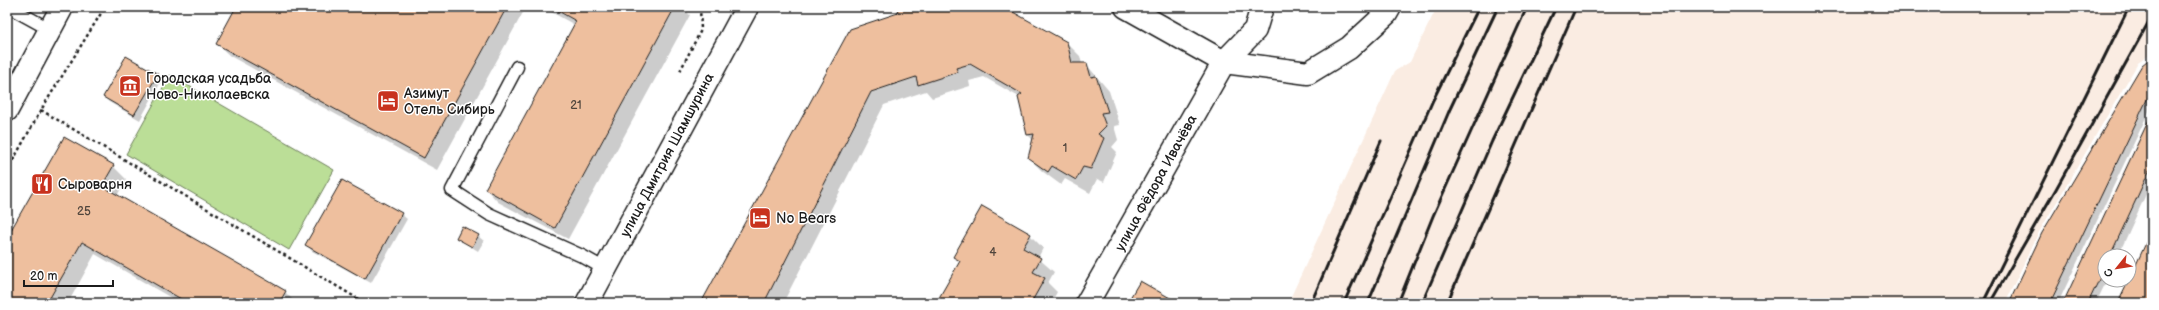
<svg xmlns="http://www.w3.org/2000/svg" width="2159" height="310" viewBox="0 0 2159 310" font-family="'Balsamiq Sans',sans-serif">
  <rect width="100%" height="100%" fill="#fff"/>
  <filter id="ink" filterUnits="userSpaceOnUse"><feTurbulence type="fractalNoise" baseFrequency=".025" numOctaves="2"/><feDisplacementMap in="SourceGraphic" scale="8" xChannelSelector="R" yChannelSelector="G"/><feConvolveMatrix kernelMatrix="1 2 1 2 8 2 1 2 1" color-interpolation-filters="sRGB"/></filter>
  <g filter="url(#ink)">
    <path fill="#faece2" d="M1437 7H2152V53L2138 63 2038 234 2005 303H1288L1395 71 1410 62Z"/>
    <path fill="#bbde97" stroke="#6c7d5a" d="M170 75 334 170 289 250 126 154Z"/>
    <path fill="#0003" d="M237 7H526L437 170 230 56 217 44Z
      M542 7H682L690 15 568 239 498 202 486 189 575 25Z
      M898 7H1001L1067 43 1080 56 1082 64H1086L1109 91 1120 125 1114 126 1118 140 1112 147 1117 152 1104 182 1097 179 1090 193 1065 179 1061 185 1042 171 1029 158 1033 140 1028 135 1019 97 984 77 969 81 970 86 932 98 926 91 884 105 783 303H703L900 14Z
      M2152 58V105L2058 303H2010Z
      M157 75 162 80 140 120 109 102 104 97Z
      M2152 115V181L2118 256H2105V280H2107L2096 303H2064Z
      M113 166 126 179 117 196 285 292 296 303H180L95 254 68 303H7V239Z
      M401 214 407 219 371 283 312 251 307 245Z
      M1030 235 1043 248 1038 258 1054 272 1048 283 1057 292 1051 303H937L960 262 955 257Z
      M478 236 484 241 478 251 457 238Z"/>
    <path fill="#eebf9e" stroke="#1c1c1c" d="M236 7H507L424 158 216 44Z
      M551 7H675L555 228 485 189 576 21Z
      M897 7H1004L1067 42 1072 63H1087L1091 77 1096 76 1108 112 1101 113 1106 126 1098 134 1104 138 1091 169 1083 167 1076 180 1052 166 1048 172 1028 158 1034 134 1027 135 1018 97 1022 94 970 64 956 68 958 72 918 85 916 77 871 92 764 303H701L850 29 898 13Z
      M126 56 158 74 134 115 103 97Z
      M2152 57V89L2050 303H2009L2042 233 2142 65Z
      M2152 113V165L2110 256H2105V267L2088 303H2063Z
      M64 137 114 165 102 186 286 291 279 303H188L82 242 47 303H7V237Z
      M342 180 402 213 365 279 305 245Z
      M982 206 1031 234 1023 248 1041 258 1033 272 1045 278 1031 303H936L960 261 953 257Z
      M462 226 479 235 472 247 456 238Z
      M2152 230V303H2118L2129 280Z
      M1140 281 1179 303H1127Z"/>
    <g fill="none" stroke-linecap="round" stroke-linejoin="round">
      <g stroke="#1c1c1c" stroke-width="15">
        <path id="lane" d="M9 7 49 29
          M517 67 452 190 489 214 582 256 605 269"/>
      </g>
      <g stroke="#1c1c1c" stroke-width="25">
        <path id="street" d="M1087 303 1224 62"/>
      </g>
      <g stroke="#1c1c1c" stroke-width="25">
        <path id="secondary" d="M1126 7 1224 62 1308 73 1349 48 1386 14 1390 7
          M1224 62 1255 30 1262 7
          M7 110 62 7
          M587 303 747 7"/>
      </g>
      <path stroke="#1c1c1c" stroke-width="2.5" stroke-dasharray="3 3" stroke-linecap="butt" d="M680 71 701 30 700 7
        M41 110 365 303
        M7 171 41 110 105 7"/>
      <use href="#lane" stroke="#fff" stroke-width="12"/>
      <use href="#street" stroke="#fff" stroke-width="22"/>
      <use href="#secondary" stroke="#fff" stroke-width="22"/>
      <path stroke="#1c1c1c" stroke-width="3" d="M1311 303 1381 141
        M1344 303 1433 100 1479 7
        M1368 303 1450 109 1498 7
        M1398 303 1433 216 1527 7
        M1422 303 1492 141 1556 7
        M1447 303 1576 7
        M1983 303 2129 7
        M1990 303 2056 189 2152 16"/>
    </g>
  </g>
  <defs>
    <g id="museum-square" transform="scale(1.15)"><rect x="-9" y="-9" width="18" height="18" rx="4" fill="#c8321e" stroke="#fff"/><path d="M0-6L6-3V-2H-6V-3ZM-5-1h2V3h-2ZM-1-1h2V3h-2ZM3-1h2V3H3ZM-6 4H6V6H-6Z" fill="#fff"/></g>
    <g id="hotel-square" transform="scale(1.15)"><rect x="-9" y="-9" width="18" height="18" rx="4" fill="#c8321e" stroke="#fff"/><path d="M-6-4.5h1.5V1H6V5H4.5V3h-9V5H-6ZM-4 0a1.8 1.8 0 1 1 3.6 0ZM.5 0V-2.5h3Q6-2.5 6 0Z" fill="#fff"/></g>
    <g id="restaurant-square" transform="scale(1.15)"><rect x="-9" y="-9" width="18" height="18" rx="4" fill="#c8321e" stroke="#fff"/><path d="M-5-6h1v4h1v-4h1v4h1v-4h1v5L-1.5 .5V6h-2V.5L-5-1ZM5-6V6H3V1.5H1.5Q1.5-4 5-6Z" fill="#fff"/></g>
  </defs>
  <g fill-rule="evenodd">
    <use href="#museum-square" x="130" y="86"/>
    <use href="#hotel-square" x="388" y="101"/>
    <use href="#restaurant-square" x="42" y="184"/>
    <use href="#hotel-square" x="760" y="218"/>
  </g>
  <g text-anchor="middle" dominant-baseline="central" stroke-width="3" stroke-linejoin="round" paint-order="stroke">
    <g font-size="12" fill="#50453c">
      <text x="576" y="105">21</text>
      <text x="1065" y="148">1</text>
      <text x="84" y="211">25</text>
      <text x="993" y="252">4</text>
    </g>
    <g font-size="14" fill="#1c1c1c" stroke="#fff" text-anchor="start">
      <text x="146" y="78">Городская усадьба<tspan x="146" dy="16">Ново-Николаевска</tspan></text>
      <text x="404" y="93">Азимут<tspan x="404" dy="16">Отель Сибирь</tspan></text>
      <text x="58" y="184">Сыроварня</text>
      <text x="776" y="218">No Bears</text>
    </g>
    <g font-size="14" fill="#1c1c1c" stroke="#fff">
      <text transform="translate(667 155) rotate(-62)">улица Дмитрия Шамшурина</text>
      <text transform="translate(1156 183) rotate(-61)">улица Фёдора Ивачёва</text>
    </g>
  </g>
  <rect width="2159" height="310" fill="none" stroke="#fff" stroke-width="24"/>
  <rect x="12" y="12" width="2135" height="286" fill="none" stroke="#1c1c1c" stroke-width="1.5" filter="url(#ink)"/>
  <g transform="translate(2117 268) rotate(240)"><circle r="19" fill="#ffffff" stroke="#a4a4a4"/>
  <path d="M0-3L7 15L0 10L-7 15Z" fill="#c8321e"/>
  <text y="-6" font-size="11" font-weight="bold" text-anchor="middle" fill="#1c1c1c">С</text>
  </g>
  <path d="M24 280v6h89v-6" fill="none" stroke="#1c1c1c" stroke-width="2"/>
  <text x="30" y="280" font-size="12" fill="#1c1c1c" stroke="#ffffff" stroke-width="3" paint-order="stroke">20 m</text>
</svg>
